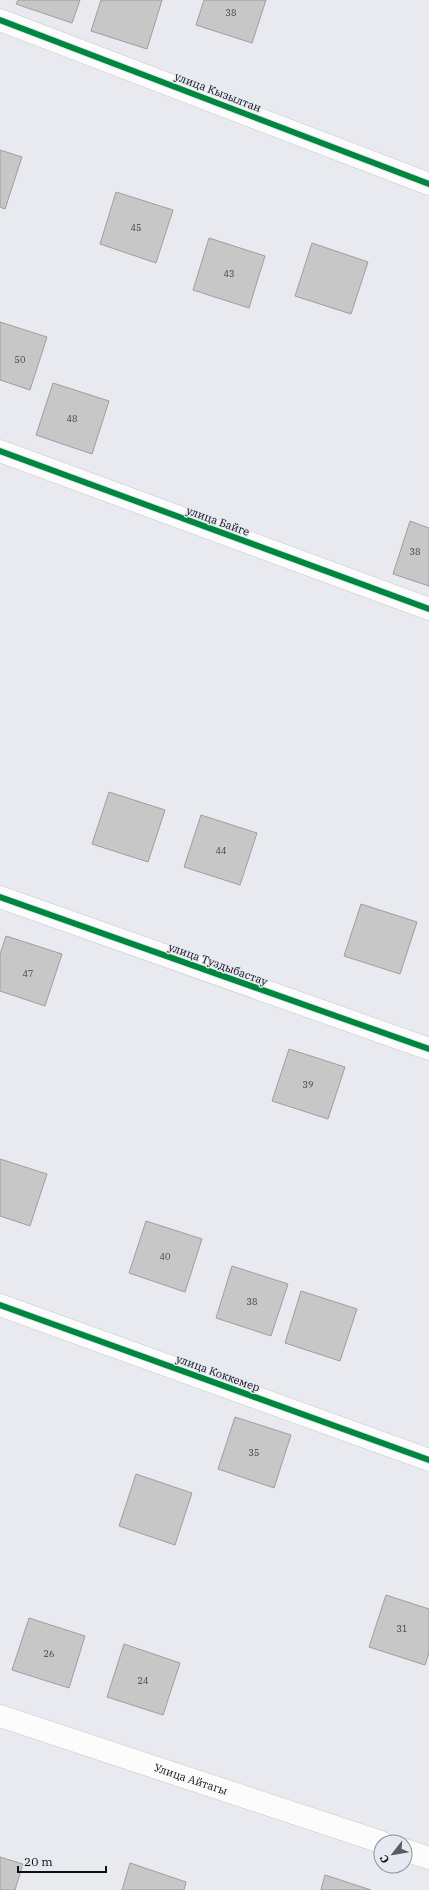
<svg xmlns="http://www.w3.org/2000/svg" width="429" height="1890" viewBox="0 0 429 1890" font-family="'IBM Plex Serif',serif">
  <rect width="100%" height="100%" fill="#e9eaef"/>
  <path fill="#c7c7c7" stroke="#9e9e9f" d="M18 0H80L72 23 16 4Z
    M101 0H162L147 49 91 31Z
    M204 0H266L252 43 196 25Z
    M0 150 22 157 5 209 0 207Z
    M116 192 173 210 156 263 100 244Z
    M209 238 265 256 249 308 193 290Z
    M312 243 368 262 351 314 295 296Z
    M0 322 47 337 30 390 0 380Z
    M53 383 109 401 92 454 36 435Z
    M410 521 429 528V586L393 574Z
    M109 792 165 810 148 862 92 844Z
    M201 815 257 833 240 885 184 867Z
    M361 904 417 922 400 974 344 956Z
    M6 936 62 954 45 1006 0 991V954Z
    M289 1049 345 1067 328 1119 272 1101Z
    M0 1159 47 1174 30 1226 0 1216Z
    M146 1221 202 1239 185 1292 129 1273Z
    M232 1266 288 1284 271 1336 216 1318Z
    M301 1291 357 1309 340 1361 285 1343Z
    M235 1417 291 1435 274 1488 218 1469Z
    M136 1474 192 1493 175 1545 119 1526Z
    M386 1595 429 1609V1653L425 1665 369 1647Z
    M29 1618 85 1636 69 1688 12 1670Z
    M124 1644 180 1663 163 1715 107 1697Z
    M0 1857 23 1864 15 1890H0Z
    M130 1863 186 1882 184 1890H122Z
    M325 1875 371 1890H321Z"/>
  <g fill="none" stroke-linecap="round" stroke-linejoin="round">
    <g stroke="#c8c8cc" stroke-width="23">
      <g id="minor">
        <path d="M0 20 429 184"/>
        <path d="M0 451 429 609"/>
        <path d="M0 897 429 1049"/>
        <path d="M0 1305 429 1460"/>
        <path id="s1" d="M0 1716 381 1842"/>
        <path d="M405 1850 429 1858"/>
      </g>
    </g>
    <use href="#minor" stroke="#fcfcfd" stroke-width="22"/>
    <g stroke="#e6e9f2" stroke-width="8">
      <path id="cycleway" d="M0 20 429 184
        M0 451 429 609
        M0 897 429 1049
        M0 1305 429 1460"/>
    </g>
    <use href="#cycleway" stroke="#00873e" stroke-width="6"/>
  </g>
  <g text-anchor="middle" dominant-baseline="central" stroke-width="3" stroke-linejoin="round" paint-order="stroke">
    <g font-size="9" fill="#3c3d3f">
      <text x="231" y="12">38</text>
      <text x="136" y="227">45</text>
      <text x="229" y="273">43</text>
      <text x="20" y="359">50</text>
      <text x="72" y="418">48</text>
      <text x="415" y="551">38</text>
      <text x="221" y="850">44</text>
      <text x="28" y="973">47</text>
      <text x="308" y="1084">39</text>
      <text x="165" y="1256">40</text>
      <text x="252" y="1301">38</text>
      <text x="254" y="1452">35</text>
      <text x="402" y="1628">31</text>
      <text x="49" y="1653">26</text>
      <text x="143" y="1680">24</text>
    </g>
    <g font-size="11" fill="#0e0f12" stroke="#e6e9f2">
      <text transform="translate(218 92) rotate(21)">улица Кызылтан</text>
      <text transform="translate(218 521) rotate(20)">улица Байге</text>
      <text transform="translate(218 964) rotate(20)">улица Туздыбастау</text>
      <text transform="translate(218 1373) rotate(20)">улица Коккемер</text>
      <text stroke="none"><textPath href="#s1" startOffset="201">Улица Айтагы</textPath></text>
    </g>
  </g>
  <g transform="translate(393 1854) rotate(239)"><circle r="19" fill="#e6e9f2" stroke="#909298"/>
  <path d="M0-3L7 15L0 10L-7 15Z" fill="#5b5c5f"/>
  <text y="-6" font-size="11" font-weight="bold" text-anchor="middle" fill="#0e0f12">С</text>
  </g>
  <path d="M18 1866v6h88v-6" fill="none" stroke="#0e0f12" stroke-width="2"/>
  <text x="24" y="1866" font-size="12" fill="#0e0f12" stroke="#e6e9f2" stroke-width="3" paint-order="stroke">20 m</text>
</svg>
